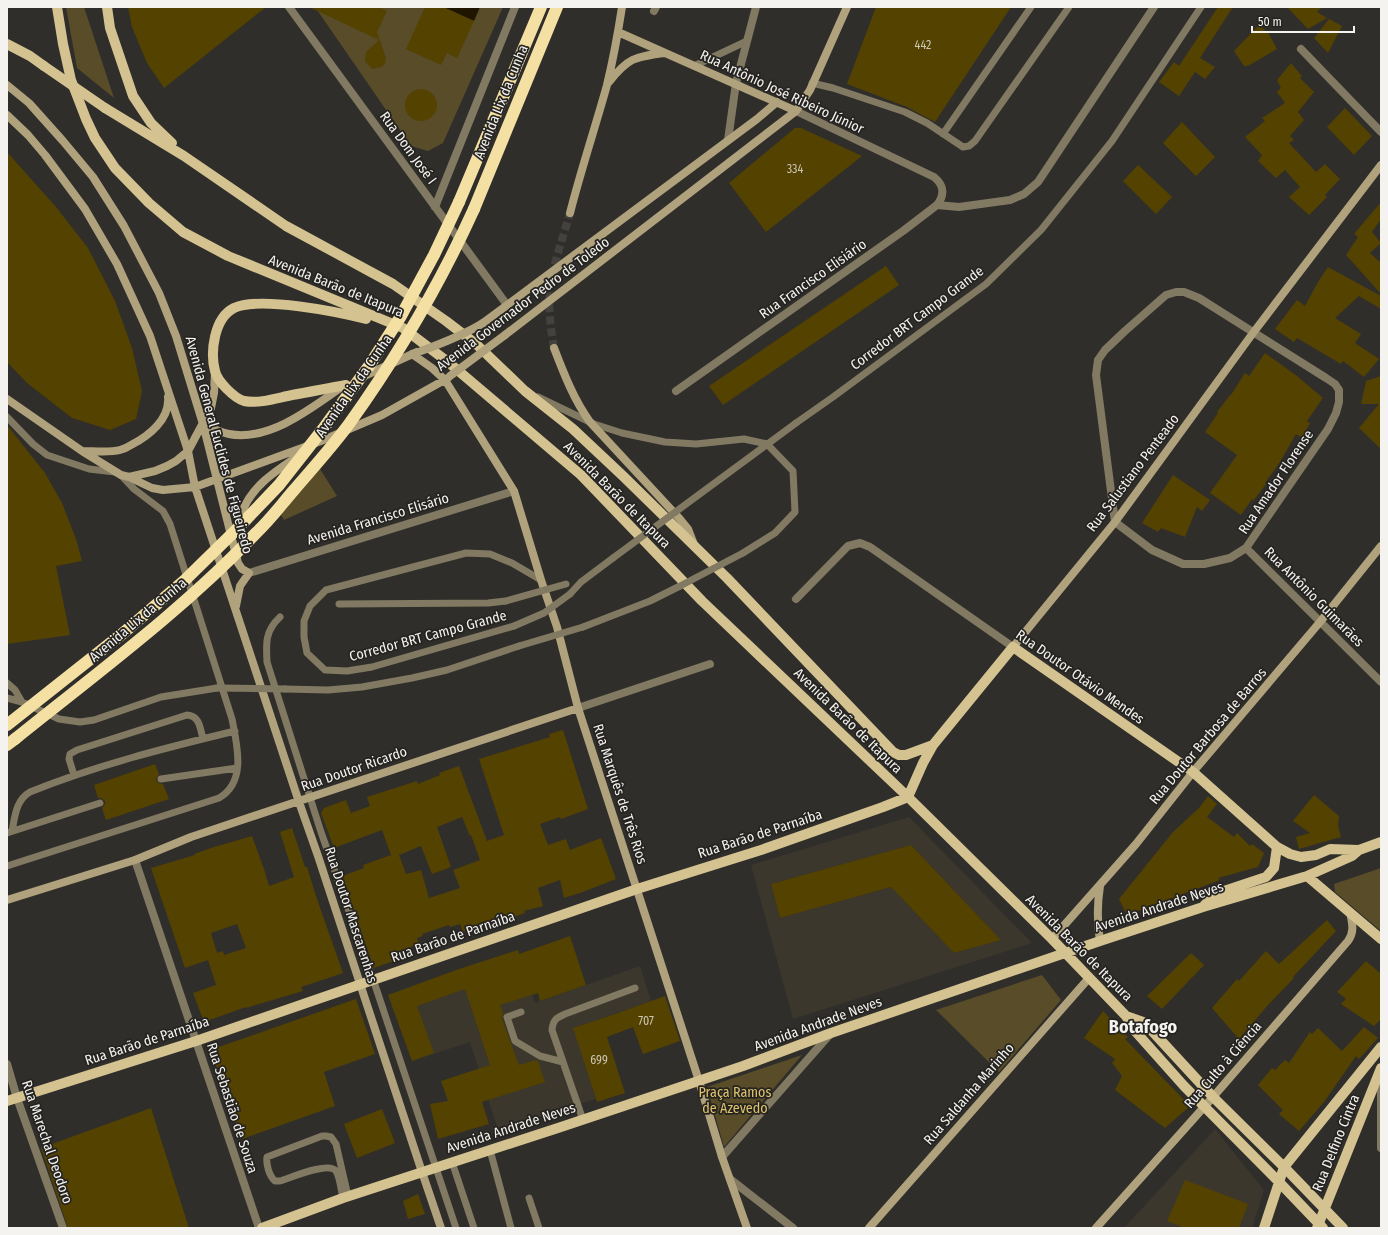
<svg xmlns="http://www.w3.org/2000/svg" width="1388" height="1235" viewBox="0 0 1388 1235" font-family="'Fira Sans Condensed',sans-serif">
  <rect width="100%" height="100%" fill="#302e2a"/>
  <path fill="#3b372d" fill-rule="evenodd" d="M909 817 1032 943 793 1019 751 865ZM911 845 1001 940 954 953 891 887 780 918 771 884Z
    M518 950 535 1003 640 966 651 1001 574 1028 596 1099 498 1130 470 1042 412 1061 388 995Z
    M1215 1129 1264 1190 1252 1228H1124Z"/>
  <path fill="#584c29" d="M66 7H84L114 98 77 68Z
    M315 7H503L443 143 428 151 411 146Z
    M320 469 337 496 284 520 279 512Z
    M1381 868V931L1335 892 1334 884Z
    M1042 975 1061 1000 999 1072 936 1010Z
    M802 1055 724 1147 707 1087Z"/>
  <path fill="#1f1500" d="M443 7H480L474 21Z"/>
  <path fill="#544200" fill-rule="evenodd" d="M128 7H266L164 88 147 63 132 27Z
    M309 7H378L387 11 377 32 386 58 385 64 381 67 373 69 370 67 365 61 366 52 379 40Z
    M425 7H443L474 21 457 58 447 53 441 65 406 49Z
    M876 7H1011L935 122 907 107 847 84Z
    M1218 7H1233L1200 58 1215 67 1205 79 1195 72 1179 96 1159 82 1174 62 1179 66Z
    M1287 7H1322L1317 12 1327 18 1308 29Z
    M1329 19 1342 26 1328 53 1314 38Z
    M1259 25 1269 34 1277 49 1248 66H1244L1234 51Z
    M1291 63 1302 76 1300 78 1314 92 1298 112 1304 120 1290 136 1294 140 1289 143 1316 172 1325 164 1340 179 1325 195 1327 197 1309 215 1289 197 1300 187 1285 170 1276 178 1258 161 1262 155 1245 137 1265 121 1262 118 1285 103 1277 92 1281 88 1277 80Z
    M405 105a16 16 0 1 1 32 0a16 16 0 1 1-32 0Z
    M1345 108 1372 136 1354 155 1327 127Z
    M1182 122 1215 157 1196 176 1163 143Z
    M795 128H801L862 156 766 232 729 183Z
    M7 152 56 207 88 248 115 301 132 348 142 391 136 419 110 430 72 418 27 383 7 362Z
    M1138 165 1172 197 1156 214 1123 181Z
    M1381 202V219L1372 232 1381 243 1370 253 1381 263V294L1346 255 1358 237 1354 234Z
    M886 266 899 285 723 405 709 386Z
    M1328 267 1381 296V309L1359 296 1335 318 1361 334 1355 343 1379 359 1364 377 1343 361 1341 364 1297 338 1294 342 1275 329 1297 300 1305 306 1318 282Z
    M1265 353 1297 376 1323 398 1307 421 1310 423 1302 438 1296 434 1280 462 1265 483 1266 484 1253 501 1252 499 1241 515 1210 493 1237 455 1205 432 1218 413 1217 412 1230 395H1231L1245 373 1249 376Z
    M1381 376V449L1359 428 1379 404H1361L1366 381Z
    M7 425 45 473 62 503 76 539 82 561 56 566 70 635 7 644Z
    M1173 475 1210 500 1202 511 1197 507 1185 537 1161 528 1158 532 1142 523Z
    M563 730 588 809 561 819 560 817 540 824 548 845 566 839 570 850 601 838 616 879 580 893 564 898 560 880 538 888 543 906 524 911 525 913 514 917V920L484 931 482 926 463 932 460 924 450 927 449 925 422 934 423 936 417 938 419 944 397 952 399 959 374 968 342 876 364 868 363 865 391 855 382 830 334 848 321 813 324 808 346 800 351 813 370 806 367 797 417 781 418 784 440 775 439 773 459 766 487 841 504 835 479 759 550 737 549 734ZM462 817 470 836 471 835 480 860 453 870 460 888 429 898 421 870 406 874 399 855 421 846 432 874 451 867 437 827Z
    M155 764 159 774 157 777 156 780 159 783 163 784 169 799 106 820 102 808 105 804V801L101 798H98L94 785Z
    M1314 795 1339 816 1338 825 1341 837 1299 849 1296 837 1310 833 1293 821Z
    M1208 796 1217 804 1207 817 1234 837 1237 833 1250 846 1252 844 1264 853 1258 867 1218 878 1220 880 1127 915 1119 899 1173 832 1199 808Z
    M292 828 305 867H307L317 899 343 973 301 987 303 991 246 1008V1007L204 1022 193 993 216 985 208 960 185 968 151 868 195 855 194 854 214 847 252 836 264 869 269 886 294 877 280 832ZM237 924 246 948 224 955 223 951 217 953 211 933Z
    M911 845 1001 940 954 953 891 887 780 918 771 884Z
    M1327 920 1336 931 1293 977 1294 978 1268 1005 1239 1039 1212 1008 1237 979 1239 981 1266 951 1279 964Z
    M570 936 586 985 540 1001 538 993 500 1005 503 1014 502 1019 519 1065 536 1060 538 1061 545 1082 482 1102 489 1124 438 1139 430 1104 448 1101 441 1081 490 1065 465 989 417 1006 434 1053 412 1061 388 995 459 969 518 950 519 954Z
    M1191 953 1204 965 1162 1009 1147 996Z
    M1366 961 1381 974V1019L1374 1026 1341 1004 1346 999 1337 992Z
    M665 996 680 1041 643 1054 633 1027 607 1037 625 1093 597 1102 573 1028 615 1014Z
    M356 999 375 1054 324 1072 335 1106 242 1139 210 1050Z
    M1103 1011 1128 1037 1125 1039 1190 1106 1165 1128 1115 1090 1122 1076 1112 1063 1115 1059 1084 1038Z
    M1364 1027 1378 1038 1359 1059 1356 1056 1324 1102 1299 1131 1279 1114 1283 1110 1258 1085 1272 1068 1275 1070 1285 1060 1289 1063 1310 1032 1312 1034 1318 1028 1342 1051Z
    M151 1108 189 1228H68L41 1148Z
    M382 1109 395 1143 357 1158 344 1124Z
    M1185 1180 1248 1204 1239 1228H1185L1167 1221Z
    M418 1194 425 1214 408 1219 403 1201Z"/>
  <g fill="none" stroke-linecap="round" stroke-linejoin="round">
    <path stroke="#44423e" stroke-width="8" stroke-dasharray="8 4" stroke-linecap="butt" d="M554 348C551 329 548 310 550 290 553 264 563 238 570 213"/>
    <path stroke="#817961" stroke-width="7" d="M694 66 747 41
      M812 83 833 88 905 112 927 123 963 147 969 146 975 141 1069 7
      M943 134 1031 7
      M538 397 594 424 622 433 665 442 696 444 744 439 767 444 793 471 795 512 775 533 743 553
      M7 417 33 444 47 455 89 469 115 472
      M796 423 833 397 986 284 1041 230 1112 141 1201 7
      M570 594 581 582 613 558
      M339 604 488 603 506 601
      M280 617C265 631 266 643 267 662L321 832 373 979 456 1228
      M514 626 372 667 347 671 325 670 307 653 304 637V621L310 606 326 590 466 553 490 554 512 563 541 580
      M583 627 650 601 680 586
      M7 683 15 690 22 702
      M285 689 328 690 362 687 412 678 447 670 519 646
      M7 698 22 702 59 719 80 722 94 720 161 697 217 688
      M74 775 69 759 70 754 77 750 187 715C200 716 200 728 203 739
      M161 779 237 768
      M12 831C15 816 16 800 30 792 97 765 165 748 235 731
      M7 833 100 803
      M7 866 219 798C247 782 237 745 232 719L170 524 163 511 134 489 121 475
      M521 1012 507 1017 515 1041 540 1056 563 1062
      M583 1120 552 1030C553 1020 556 1018 565 1014L635 988
      M490 1150 511 1228
      M452 1162 474 1228
      M343 1198C341 1190 340 1177 336 1171 329 1161 290 1178 280 1181H275C269 1176 266 1164 267 1157L322 1136H326L331 1137 336 1144 348 1196
      M529 1198 539 1228"/>
    <path stroke="#817961" stroke-width="8" d="M289 7 507 305
      M654 11 656 7
      M1301 49 1381 132
      M728 140 736 83 756 7
      M937 205 959 207 1010 200 1024 194 1038 182 1154 7
      M435 207 515 7
      M1176 292H1184L1199 298 1326 378 1335 384 1339 390V402L1336 413 1328 429 1246 548 1230 558 1204 564H1183L1152 550 1115 522 1096 375 1098 360 1105 350 1125 331 1166 295Z
      M676 391 903 231 937 205C945 195 944 185 934 177L796 111
      M1246 548 1381 682
      M249 573 514 491
      M796 599 848 546 860 543 870 547 1013 647
      M578 708 710 664
      M135 860 259 1228
      M7 1064 17 1098 63 1228
      M1381 1072V1148
      M722 1157 831 1033
      M730 1179 793 1228"/>
    <path stroke="#b0a27c" stroke-width="8" d="M618 32 796 111
      M609 82C628 58 634 57 664 53
      M7 85 29 103 63 141 93 177 124 226 159 293 176 336 203 424 238 563 242 569 249 573 240 586 236 606
      M7 115 28 135 45 155 85 209 117 264 150 336 188 451 195 487 299 802 318 856 422 1172 441 1228
      M570 213C581 170 595 128 607 85 613 60 618 33 622 7
      M483 323 757 119 777 102
      M505 335 796 111 810 90 847 7
      M554 348C564 374 574 400 590 422L679 518 688 529 695 547
      M412 354 432 368 445 380 514 491 541 580 557 627 578 708 699 1081 722 1157 747 1228
      M362 377 417 352
      M7 399 82 451 121 475 129 477 155 471 167 466 176 461 188 451 211 408 214 393 215 372
      M203 424C211 428 220 432 229 434 269 442 312 408 343 386
      M83 451C94 451 109 453 120 450 124 449 128 447 131 445 149 436 170 419 168 397
      M129 477 152 488 163 490 195 487 321 441 382 415 448 378
      M240 525C241 521 241 515 243 510 253 485 276 471 298 456
      M1013 647 1115 522 1253 333 1381 165
      M7 900 135 860 191 837 578 708
      M1052 939 1136 844 1193 772 1320 622 1381 546
      M1100 941C1097 922 1097 905 1100 886
      M869 1228 1089 978
      M1096 1228 1213 1097 1348 941C1355 931 1352 923 1350 912"/>
    <path stroke="#d4c391" stroke-width="10" d="M57 7 63 44 71 80 86 119 95 138 115 168 149 203 183 232 228 256 403 328 448 362 581 475 702 601 908 797 1052 939 1126 1016 1135 1031 1184 1086 1279 1182
      M107 7 110 28 133 96 151 123 172 143
      M7 44 30 56 44 66
      M105 108 184 156 286 226 393 284 446 321 476 344 525 391 573 429 623 476 727 578 893 752 899 755H906L933 745
      M346 385C328 388 310 392 292 395 277 398 260 404 244 401 234 398 217 381 215 371 210 352 214 318 234 308 260 296 338 312 366 319
      M1307 876 1381 939
      M1203 907 1215 894 1266 877 1274 868 1277 847
      M1126 1016 1143 1022 1154 1033 1213 1097 1284 1167
      M7 1101 196 1041 637 889 761 850 883 807 908 797 923 763 933 745 1013 647 1193 772 1277 847 1290 854 1301 857 1316 855 1330 849 1359 850
      M262 1228 343 1198 561 1127 743 1066 831 1033 1100 941 1203 907 1307 876 1352 856 1359 850 1381 842
      M1264 1228 1284 1167 1381 1047
      M1317 1228 1381 1068"/>
    <path stroke="#f5e0a4" stroke-width="12" d="M459 202 541 7
      M474 209 557 7
      M7 745 15 739"/>
    <path stroke="#817961" stroke-width="7" d="M613 558 796 423
      M680 586 743 553
      M506 601 566 584
      M514 626 544 613 570 594
      M519 646 583 627
      M217 688 285 689"/>
    <path stroke="#b0a27c" stroke-width="8" d="M421 351C443 343 464 335 483 323
      M450 376 505 335"/>
    <path stroke="#d4c391" stroke-width="10" d="M44 66 105 108
      M1284 1167 1343 1228
      M1279 1182 1323 1228"/>
    <path stroke="#f5e0a4" stroke-width="12" d="M7 725 122 634 185 580 236 530 279 485 323 429 369 366 401 316 434 255 459 202
      M15 739C97 673 183 610 256 533 270 520 281 505 294 490 312 469 332 447 349 424 397 357 440 284 474 209"/>
  </g>
  <g text-anchor="middle" dominant-baseline="central" stroke-width="3.5" stroke-linejoin="round" paint-order="stroke">
    <g font-size="12" fill="#ccc7b4">
      <text x="923" y="45">442</text>
      <text x="795" y="169">334</text>
      <text x="646" y="1021">707</text>
      <text x="599" y="1060">699</text>
    </g>
    <g font-size="14" fill="#f4f3f0" stroke="#262420">
      <text transform="translate(782 92) rotate(25)">Rua Antônio José Ribeiro Júnior</text>
      <text transform="translate(501 102) rotate(-68)">Avenida Lix da Cunha</text>
      <text transform="translate(408 148) rotate(54)">Rua Dom José I</text>
      <text transform="translate(813 279) rotate(-35)">Rua Francisco Elisiário</text>
      <text transform="translate(336 286) rotate(22)">Avenida Barão de Itapura</text>
      <text transform="translate(523 304) rotate(-37)">Avenida Governador Pedro de Toledo</text>
      <text transform="translate(917 318) rotate(-37)">Corredor BRT Campo Grande</text>
      <text transform="translate(354 386) rotate(-55)">Avenida Lix da Cunha</text>
      <text transform="translate(219 445) rotate(75)">Avenida General Euclides de Figueiredo</text>
      <text transform="translate(1133 473) rotate(-53)">Rua Salustiano Penteado</text>
      <text transform="translate(1276 482) rotate(-56)">Rua Amador Florense</text>
      <text transform="translate(617 495) rotate(45)">Avenida Barão de Itapura</text>
      <text transform="translate(378 519) rotate(-17)">Avenida Francisco Elisário</text>
      <text transform="translate(1314 597) rotate(45)">Rua Antônio Guimarães</text>
      <text transform="translate(138 620) rotate(-40)">Avenida Lix da Cunha</text>
      <text transform="translate(428 636) rotate(-15)">Corredor BRT Campo Grande</text>
      <text transform="translate(1080 677) rotate(35)">Rua Doutor Otávio Mendes</text>
      <text transform="translate(848 721) rotate(44)">Avenida Barão de Itapura</text>
      <text transform="translate(1208 736) rotate(-50)">Rua Doutor Barbosa de Barros</text>
      <text transform="translate(354 769) rotate(-19)">Rua Doutor Ricardo</text>
      <text transform="translate(620 794) rotate(72)">Rua Marquês de Três Rios</text>
      <text transform="translate(760 834) rotate(-18)">Rua Barão de Parnaíba</text>
      <text transform="translate(1159 907) rotate(-18)">Avenida Andrade Neves</text>
      <text transform="translate(351 915) rotate(72)">Rua Doutor Mascarenhas</text>
      <text transform="translate(453 937) rotate(-19)">Rua Barão de Parnaíba</text>
      <text transform="translate(1079 948) rotate(45)">Avenida Barão de Itapura</text>
      <text transform="translate(818 1024) rotate(-20)">Avenida Andrade Neves</text>
      <text transform="translate(147 1041) rotate(-18)">Rua Barão de Parnaíba</text>
      <text transform="translate(1223 1065) rotate(-49)">Rua Culto à Ciência</text>
      <text transform="translate(969 1094) rotate(-49)">Rua Saldanha Marinho</text>
      <text transform="translate(232 1108) rotate(72)">Rua Sebastião de Souza</text>
      <text transform="translate(511 1128) rotate(-18)">Avenida Andrade Neves</text>
      <text transform="translate(47 1142) rotate(71)">Rua Marechal Deodoro</text>
      <text transform="translate(1336 1143) rotate(-68)">Rua Delfino Cintra</text>
    </g>
    <g font-size="14" fill="#dfc26d" stroke="#262420">
      <text x="735" y="1092">Praça Ramos<tspan x="735" dy="16">de Azevedo</tspan></text>
    </g>
    <g font-size="18" font-weight="bold" fill="#f4f3f0" stroke="#262420">
      <text x="1143" y="1027">Botafogo</text>
    </g>
  </g>
  <rect width="1388" height="1235" fill="none" stroke="#f4f3f0" stroke-width="16"/>
  <path d="M1252 26v6h102v-6" fill="none" stroke="#f4f3f0" stroke-width="2"/>
  <text x="1258" y="26" font-size="12" fill="#f4f3f0" stroke="#262420" stroke-width="3" paint-order="stroke">50 m</text>
</svg>
